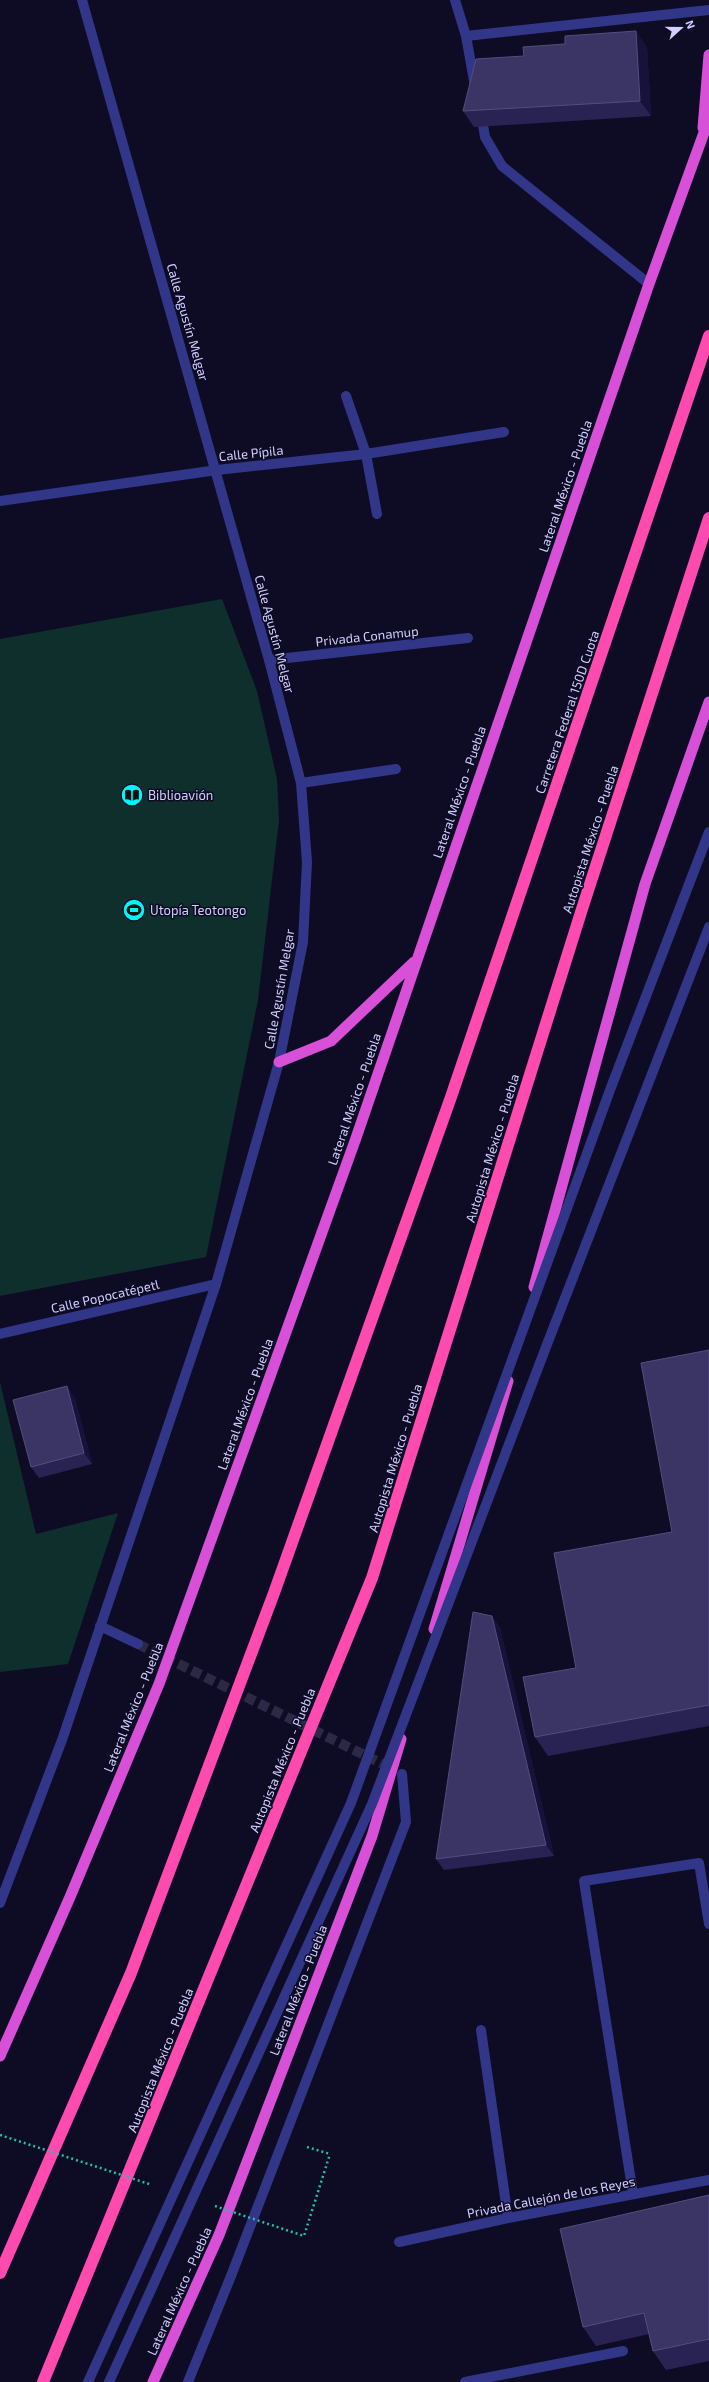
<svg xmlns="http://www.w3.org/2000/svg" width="709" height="2382" viewBox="0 0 709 2382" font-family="'Exo 2',sans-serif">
  <rect width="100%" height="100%" fill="#0e0c25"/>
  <path fill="#0e2f2b" d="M222 599 257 691 277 779 279 820 258 1000 206 1257 0 1296V639Z
    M0 1382 36 1534 118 1513 68 1664 0 1672Z"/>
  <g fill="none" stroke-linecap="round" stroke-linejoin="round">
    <path stroke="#2b2946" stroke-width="10" stroke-dasharray="10 5" stroke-linecap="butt" d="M138 1644 393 1769"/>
    <path stroke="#22c0a9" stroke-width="2.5" stroke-dasharray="2 3" stroke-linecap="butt" d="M307 2147 330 2154"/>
    <path stroke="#323688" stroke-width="10" d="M455 0 466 36 475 86
      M466 36 709 10
      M481 113 485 137 502 166 649 284
      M301 783 396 769
      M481 2030 508 2218
      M633 2194 584 1881 699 1863 709 1924"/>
    <path stroke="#323688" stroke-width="10" d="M346 396 366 454 377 514
      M0 501 217 470 366 454 504 432
      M269 660 468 638
      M0 1334 216 1284
      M399 2242 508 2218 709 2180
      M465 2382 623 2351"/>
    <path stroke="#323688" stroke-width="10" d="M100 1626 138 1644
      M0 1903 62 1740 216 1284 279 1062 303 942 307 862 301 783 269 660 82 0
      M188 2382 231 2276 406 1822 402 1774"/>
    <path stroke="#d850d8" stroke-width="11" d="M703 128 709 55
      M279 1062 331 1041 414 962
      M534 1287 645 884 709 702
      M434 1629 508 1381
      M0 2056 70 1897 159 1684 356 1138 649 284 709 119
      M153 2382 219 2235 372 1836 401 1739"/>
    <path stroke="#ff4ab0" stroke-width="12" d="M0 2273 131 1973 274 1593 451 1097 709 336
      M43 2382 372 1578 582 909 709 518"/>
    <path stroke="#22c0a9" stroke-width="2.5" stroke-dasharray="2 3" stroke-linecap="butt" d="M0 2135 152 2185
      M215 2206 304 2236 330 2154"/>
    <path stroke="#323688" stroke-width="10" d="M88 2382 351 1803 610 1090 709 832
      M109 2382 372 1804 546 1347 709 927"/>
  </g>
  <path fill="#292354" d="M647 47 651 116 474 127 463 111 524 56Z
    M709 1350V1726L548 1756 535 1737 576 1668 672 1532Z
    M75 1398 92 1464 39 1478 31 1467Z
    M492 1616 500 1628 554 1856 444 1870 436 1859Z
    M709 2195V2361L666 2370 653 2351 649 2334 596 2346 583 2327Z"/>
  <path fill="#161239" d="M636 31 647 47 651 116 640 101Z
    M67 1386 75 1398 92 1464 84 1453Z
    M492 1616 500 1628 554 1856 546 1845Z"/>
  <path fill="#3b3566" stroke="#524e7e" d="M636 31 640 101 463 111 476 59 524 56 523 47 565 44V36Z
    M709 1350V1705L535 1737 523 1677 576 1668 554 1553 672 1532 641 1363Z
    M67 1386 84 1453 31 1467 13 1400Z
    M473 1612 492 1616 546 1845 436 1859Z
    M709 2195V2339L653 2351 644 2313 583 2327 560 2229Z"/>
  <defs>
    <g id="library-disc" transform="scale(1.15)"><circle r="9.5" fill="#00f7fa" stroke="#0e0c25"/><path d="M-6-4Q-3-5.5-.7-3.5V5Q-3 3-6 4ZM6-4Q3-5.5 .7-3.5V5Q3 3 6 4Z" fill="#111"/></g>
    <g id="stadium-disc" transform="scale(1.15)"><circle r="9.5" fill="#00f7fa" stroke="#0e0c25"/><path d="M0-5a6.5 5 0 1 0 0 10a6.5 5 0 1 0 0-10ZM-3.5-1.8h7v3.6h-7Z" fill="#111"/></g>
  </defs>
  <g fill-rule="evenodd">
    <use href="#library-disc" x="132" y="795"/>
    <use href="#stadium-disc" x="134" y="910"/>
  </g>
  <g text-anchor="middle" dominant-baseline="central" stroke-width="3" stroke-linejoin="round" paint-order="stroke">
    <g font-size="13" fill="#d1cfff" stroke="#0e0c25">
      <text transform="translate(188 322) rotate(74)">Calle Agustín Melgar</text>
      <text transform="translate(251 453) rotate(-6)">Calle Pípila</text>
      <text transform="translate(565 486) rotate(-71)">Lateral México - Puebla</text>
      <text transform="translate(275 634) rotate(75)">Calle Agustín Melgar</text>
      <text transform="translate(367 636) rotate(-6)">Privada Conamup</text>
      <text transform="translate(567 712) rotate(-71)">Carretera Federal 150D Cuota</text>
      <text transform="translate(459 792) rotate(-71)">Lateral México - Puebla</text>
      <text transform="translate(590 839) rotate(-72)">Autopista México - Puebla</text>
      <text transform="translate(279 989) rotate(-80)">Calle Agustín Melgar</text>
      <text transform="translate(354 1099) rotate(-71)">Lateral México - Puebla</text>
      <text transform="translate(492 1148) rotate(-73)">Autopista México - Puebla</text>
      <text transform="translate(105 1296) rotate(-13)">Calle Popocatépetl</text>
      <text transform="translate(245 1404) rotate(-70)">Lateral México - Puebla</text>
      <text transform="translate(395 1458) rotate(-73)">Autopista México - Puebla</text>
      <text transform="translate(133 1707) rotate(-68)">Lateral México - Puebla</text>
      <text transform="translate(282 1760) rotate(-68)">Autopista México - Puebla</text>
      <text transform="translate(298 1990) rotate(-69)">Lateral México - Puebla</text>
      <text transform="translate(160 2060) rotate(-68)">Autopista México - Puebla</text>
      <text transform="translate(551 2197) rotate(-11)">Privada Callejón de los Reyes</text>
      <text transform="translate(179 2291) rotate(-66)">Lateral México - Puebla</text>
    </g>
    <g font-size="13" fill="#d1cfff" stroke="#0e0c25" text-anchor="start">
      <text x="148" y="795">Biblioavión</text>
      <text x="150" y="910">Utopía Teotongo</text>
    </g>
  </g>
  <g transform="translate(681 28) rotate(69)" stroke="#0e0c25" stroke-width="3" paint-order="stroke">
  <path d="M0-3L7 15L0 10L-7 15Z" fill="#d1cfff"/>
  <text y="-6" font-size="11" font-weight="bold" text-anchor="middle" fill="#d1cfff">N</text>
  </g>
</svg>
